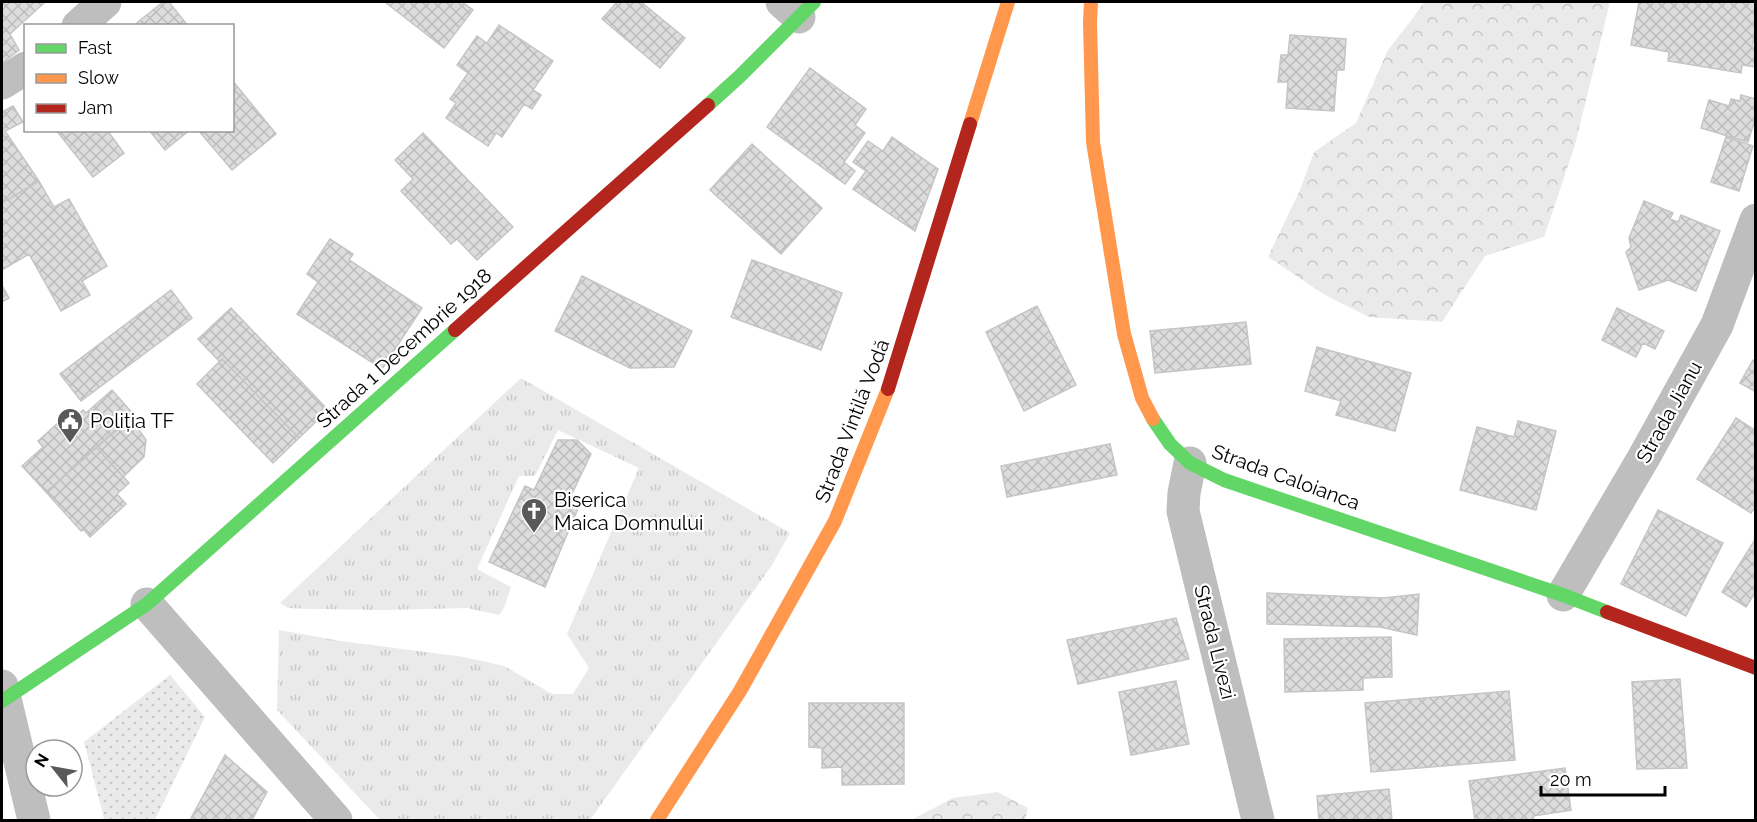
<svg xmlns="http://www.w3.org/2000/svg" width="1757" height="822" viewBox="0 0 1757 822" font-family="Raleway,sans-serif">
  <defs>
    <pattern id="grass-tufts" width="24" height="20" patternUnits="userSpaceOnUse" patternTransform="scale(1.5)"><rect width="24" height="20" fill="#eaeaea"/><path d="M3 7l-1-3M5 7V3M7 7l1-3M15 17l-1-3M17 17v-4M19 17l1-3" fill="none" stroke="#c7c7c7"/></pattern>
    <pattern id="forest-crowns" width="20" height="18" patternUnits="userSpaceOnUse" patternTransform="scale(1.5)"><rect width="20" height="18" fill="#eaeaea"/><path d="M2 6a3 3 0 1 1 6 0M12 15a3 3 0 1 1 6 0" fill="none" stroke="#c7c7c7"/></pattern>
    <pattern id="park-dots" width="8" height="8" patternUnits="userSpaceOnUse" patternTransform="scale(1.5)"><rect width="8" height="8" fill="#eaeaea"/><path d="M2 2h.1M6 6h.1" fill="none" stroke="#c7c7c7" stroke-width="1.8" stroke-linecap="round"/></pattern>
    <pattern id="building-cross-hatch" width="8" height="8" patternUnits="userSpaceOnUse" patternTransform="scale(1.5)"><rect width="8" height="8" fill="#ddd"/><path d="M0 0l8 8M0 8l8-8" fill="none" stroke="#bcbcbc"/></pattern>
  </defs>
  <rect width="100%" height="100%" fill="#fff"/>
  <path fill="url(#grass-tufts)" d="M521 378 790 533 772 565 590 820H380L277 710 279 630 341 641 464 657 504 666 552 694H573L589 668 567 634 639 468 558 430 535 476H519L477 569 511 587 504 608 499 615 467 608 384 610 312 609 288 608 280 603Z"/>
  <path fill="url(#forest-crowns)" d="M1424 2H1610L1575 145 1544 237 1485 256 1442 322 1369 317 1325 295 1268 257 1300 190 1314 152 1356 123 1388 50 1413 18Z
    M997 792 1028 808 1025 820H911L953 798Z"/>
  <path fill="url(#park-dots)" d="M170 675 205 717 155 820H98L104 818 84 742Z"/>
  <path fill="url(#building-cross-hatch)" stroke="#c5c5c5" stroke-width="1.5" d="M2 2H42L44 3 10 34 19 50 2 63Z
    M163 2H169L188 26H133Z
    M385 2H462L473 10 444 48Z
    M617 2H641L685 38 660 68 602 19Z
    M1639 2H1756V28L1752 47 1756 48V67L1742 65 1741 73 1668 61 1669 52 1631 45Z
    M499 25 553 61 533 90 541 95 532 109 524 104 502 137 496 133 488 146 446 118 456 103 450 99 468 73 457 65 477 36 487 43Z
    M1290 35 1346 39 1344 70H1337L1334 111 1286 108 1288 82H1278L1281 55H1288Z
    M810 68 866 109 855 125 865 133 844 162 855 171 845 184 767 127Z
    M232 80 276 134 232 170 198 130H232Z
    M1741 95 1756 99V116L1748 142 1701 128 1709 100 1729 106 1731 99 1740 101Z
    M13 106 23 122 5 131 39 181 2 203V112Z
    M56 130H107L124 153 93 177Z
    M149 130H190L165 150Z
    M423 133 513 227 477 260 457 239 451 244 401 191 413 179 395 160Z
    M892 137 938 169 915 231 853 189 866 171 853 162 868 141 883 151Z
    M1726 137 1753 146 1739 191 1711 182Z
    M752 144 822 208 781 254 710 190Z
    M39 181 54 207 69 199 107 266 82 281 90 295 61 311 29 254 2 270V203Z
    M1644 201 1673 213 1670 219 1678 222 1681 215 1720 231 1696 291 1668 280 1639 290 1626 252 1631 247 1629 238Z
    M330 239 353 254 349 260 422 308 382 369 297 314 318 282 307 274Z
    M752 260 842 293 821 350 731 317Z
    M582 276 692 331 674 367 630 368 555 331Z
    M2 285 9 298 2 302Z
    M171 290 192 318 81 401 60 374Z
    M1037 306 1076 385 1024 411 986 332Z
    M231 308 328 410 299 438 222 359 220 362 198 339Z
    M1617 308 1664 331 1655 349 1643 343 1636 357 1602 340Z
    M1246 322 1251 364 1155 373 1150 331Z
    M1317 347 1411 373 1395 431 1336 415 1341 401 1305 391Z
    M222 359 299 438 273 463 197 384Z
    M1753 360 1756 362V392L1740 383Z
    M112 390 134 415 46 492 22 466 43 447 38 441 59 422 64 428 83 410 86 413Z
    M130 417 146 440 144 457 123 477 96 447Z
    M1736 418 1756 431V506L1751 513 1697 479Z
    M1518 421 1556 431 1536 510 1460 490 1477 427 1514 437Z
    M558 440H577L591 454 569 500 579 506 545 587 489 562 525 486 534 490Z
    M1110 444 1117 475 1007 497 1001 466Z
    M96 447 129 483 117 494 126 504 90 537 84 530 81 531 46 492Z
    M1658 510 1723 543 1686 616 1621 584Z
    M1756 538V591L1746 607 1722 592Z
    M1267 593 1383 598 1419 594 1417 635 1380 627 1267 624Z
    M1176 618 1189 659 1078 684 1067 640Z
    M1391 637 1392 677 1363 678V690L1285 692 1284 639Z
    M1680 679 1687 768 1637 769 1632 682Z
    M1176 681 1189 744 1131 755 1119 692Z
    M1509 691 1515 760 1371 772 1365 703Z
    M809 703H904V784L842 785V767L822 768V748L809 747Z
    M225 755 267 792 252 820H190Z
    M1565 768 1571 810 1533 816 1534 820H1475L1469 781Z
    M1389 789 1392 820H1319L1317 796Z"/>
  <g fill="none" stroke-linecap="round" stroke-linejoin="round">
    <path stroke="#bebebe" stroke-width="33" d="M782 2 799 17
      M78 26 105 2
      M2 83 26 68
      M1190 463 1184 493 1183 511 1258 820
      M1563 595 1644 457 1717 325 1756 220
      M147 604 336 820
      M2 686 34 820"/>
    <path stroke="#63d668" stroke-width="14" d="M708 105 740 76 814 2
      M1153 419 1170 444 1190 463 1224 480 1563 595 1607 612
      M2 701 147 604 455 330"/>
    <path stroke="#ff974d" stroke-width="14" d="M1091 2 1090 22 1093 142 1124 334 1142 398 1153 419
      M970 124 1008 2
      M657 820 740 691 835 521 888 389"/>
    <path stroke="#b3261e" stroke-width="14" d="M455 330 708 105
      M888 389 970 124
      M1607 612 1756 668"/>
  </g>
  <defs>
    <g id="civic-pin" transform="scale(1.35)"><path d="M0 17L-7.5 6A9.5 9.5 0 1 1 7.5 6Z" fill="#595959" stroke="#fff"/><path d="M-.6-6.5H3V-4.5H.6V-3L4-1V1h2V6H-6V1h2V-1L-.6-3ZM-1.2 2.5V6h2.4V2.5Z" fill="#fff"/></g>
    <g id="church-pin" transform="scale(1.35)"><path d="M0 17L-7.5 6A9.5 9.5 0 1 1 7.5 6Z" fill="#595959" stroke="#fff"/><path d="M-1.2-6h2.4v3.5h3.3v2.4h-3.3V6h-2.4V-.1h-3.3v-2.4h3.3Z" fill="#fff"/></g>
  </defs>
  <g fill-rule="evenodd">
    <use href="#civic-pin" x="70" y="421"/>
    <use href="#church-pin" x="534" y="511"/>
  </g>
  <g text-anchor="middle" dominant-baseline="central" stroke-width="4.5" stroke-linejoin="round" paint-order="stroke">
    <g font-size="20" fill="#000" stroke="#fff">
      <text transform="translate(404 348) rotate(-42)">Strada 1 Decembrie 1918</text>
      <text transform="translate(1669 412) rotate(-61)">Strada Jianu</text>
      <text transform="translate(852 421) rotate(-69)">Strada Vintilă Vodă</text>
      <text transform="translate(1286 477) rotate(20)">Strada Caloianca</text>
      <text transform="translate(1215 642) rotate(76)">Strada Livezi</text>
    </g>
    <g font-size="20" fill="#000" stroke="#fff" text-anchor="start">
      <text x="90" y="421">Poliția TF</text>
      <text x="554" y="500">Biserica<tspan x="554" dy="23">Maica Domnului</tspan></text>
    </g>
  </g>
  <rect width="1757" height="822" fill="none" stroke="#000000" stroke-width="6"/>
  <rect x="24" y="24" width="210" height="108" fill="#ffffff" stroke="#999999" stroke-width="1.5"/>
  <rect x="36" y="44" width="30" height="9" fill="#63d668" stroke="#999999" stroke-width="1.5"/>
  <text x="78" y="54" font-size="18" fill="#000000">Fast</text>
  <rect x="36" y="74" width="30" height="9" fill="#ff974d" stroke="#999999" stroke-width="1.5"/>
  <text x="78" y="84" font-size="18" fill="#000000">Slow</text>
  <rect x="36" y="104" width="30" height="9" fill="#b3261e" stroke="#999999" stroke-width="1.5"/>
  <text x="78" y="114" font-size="18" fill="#000000">Jam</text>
  <g transform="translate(54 768) rotate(301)"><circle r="28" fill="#ffffff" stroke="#999999" stroke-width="1.5"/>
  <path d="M0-4.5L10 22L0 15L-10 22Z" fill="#595959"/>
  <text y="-9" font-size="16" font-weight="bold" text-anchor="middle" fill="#000000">N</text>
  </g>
  <path d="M1541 786v9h124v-9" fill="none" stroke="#000000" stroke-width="3"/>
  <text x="1550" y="786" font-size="18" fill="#000000" stroke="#ffffff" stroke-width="4.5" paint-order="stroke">20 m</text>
</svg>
